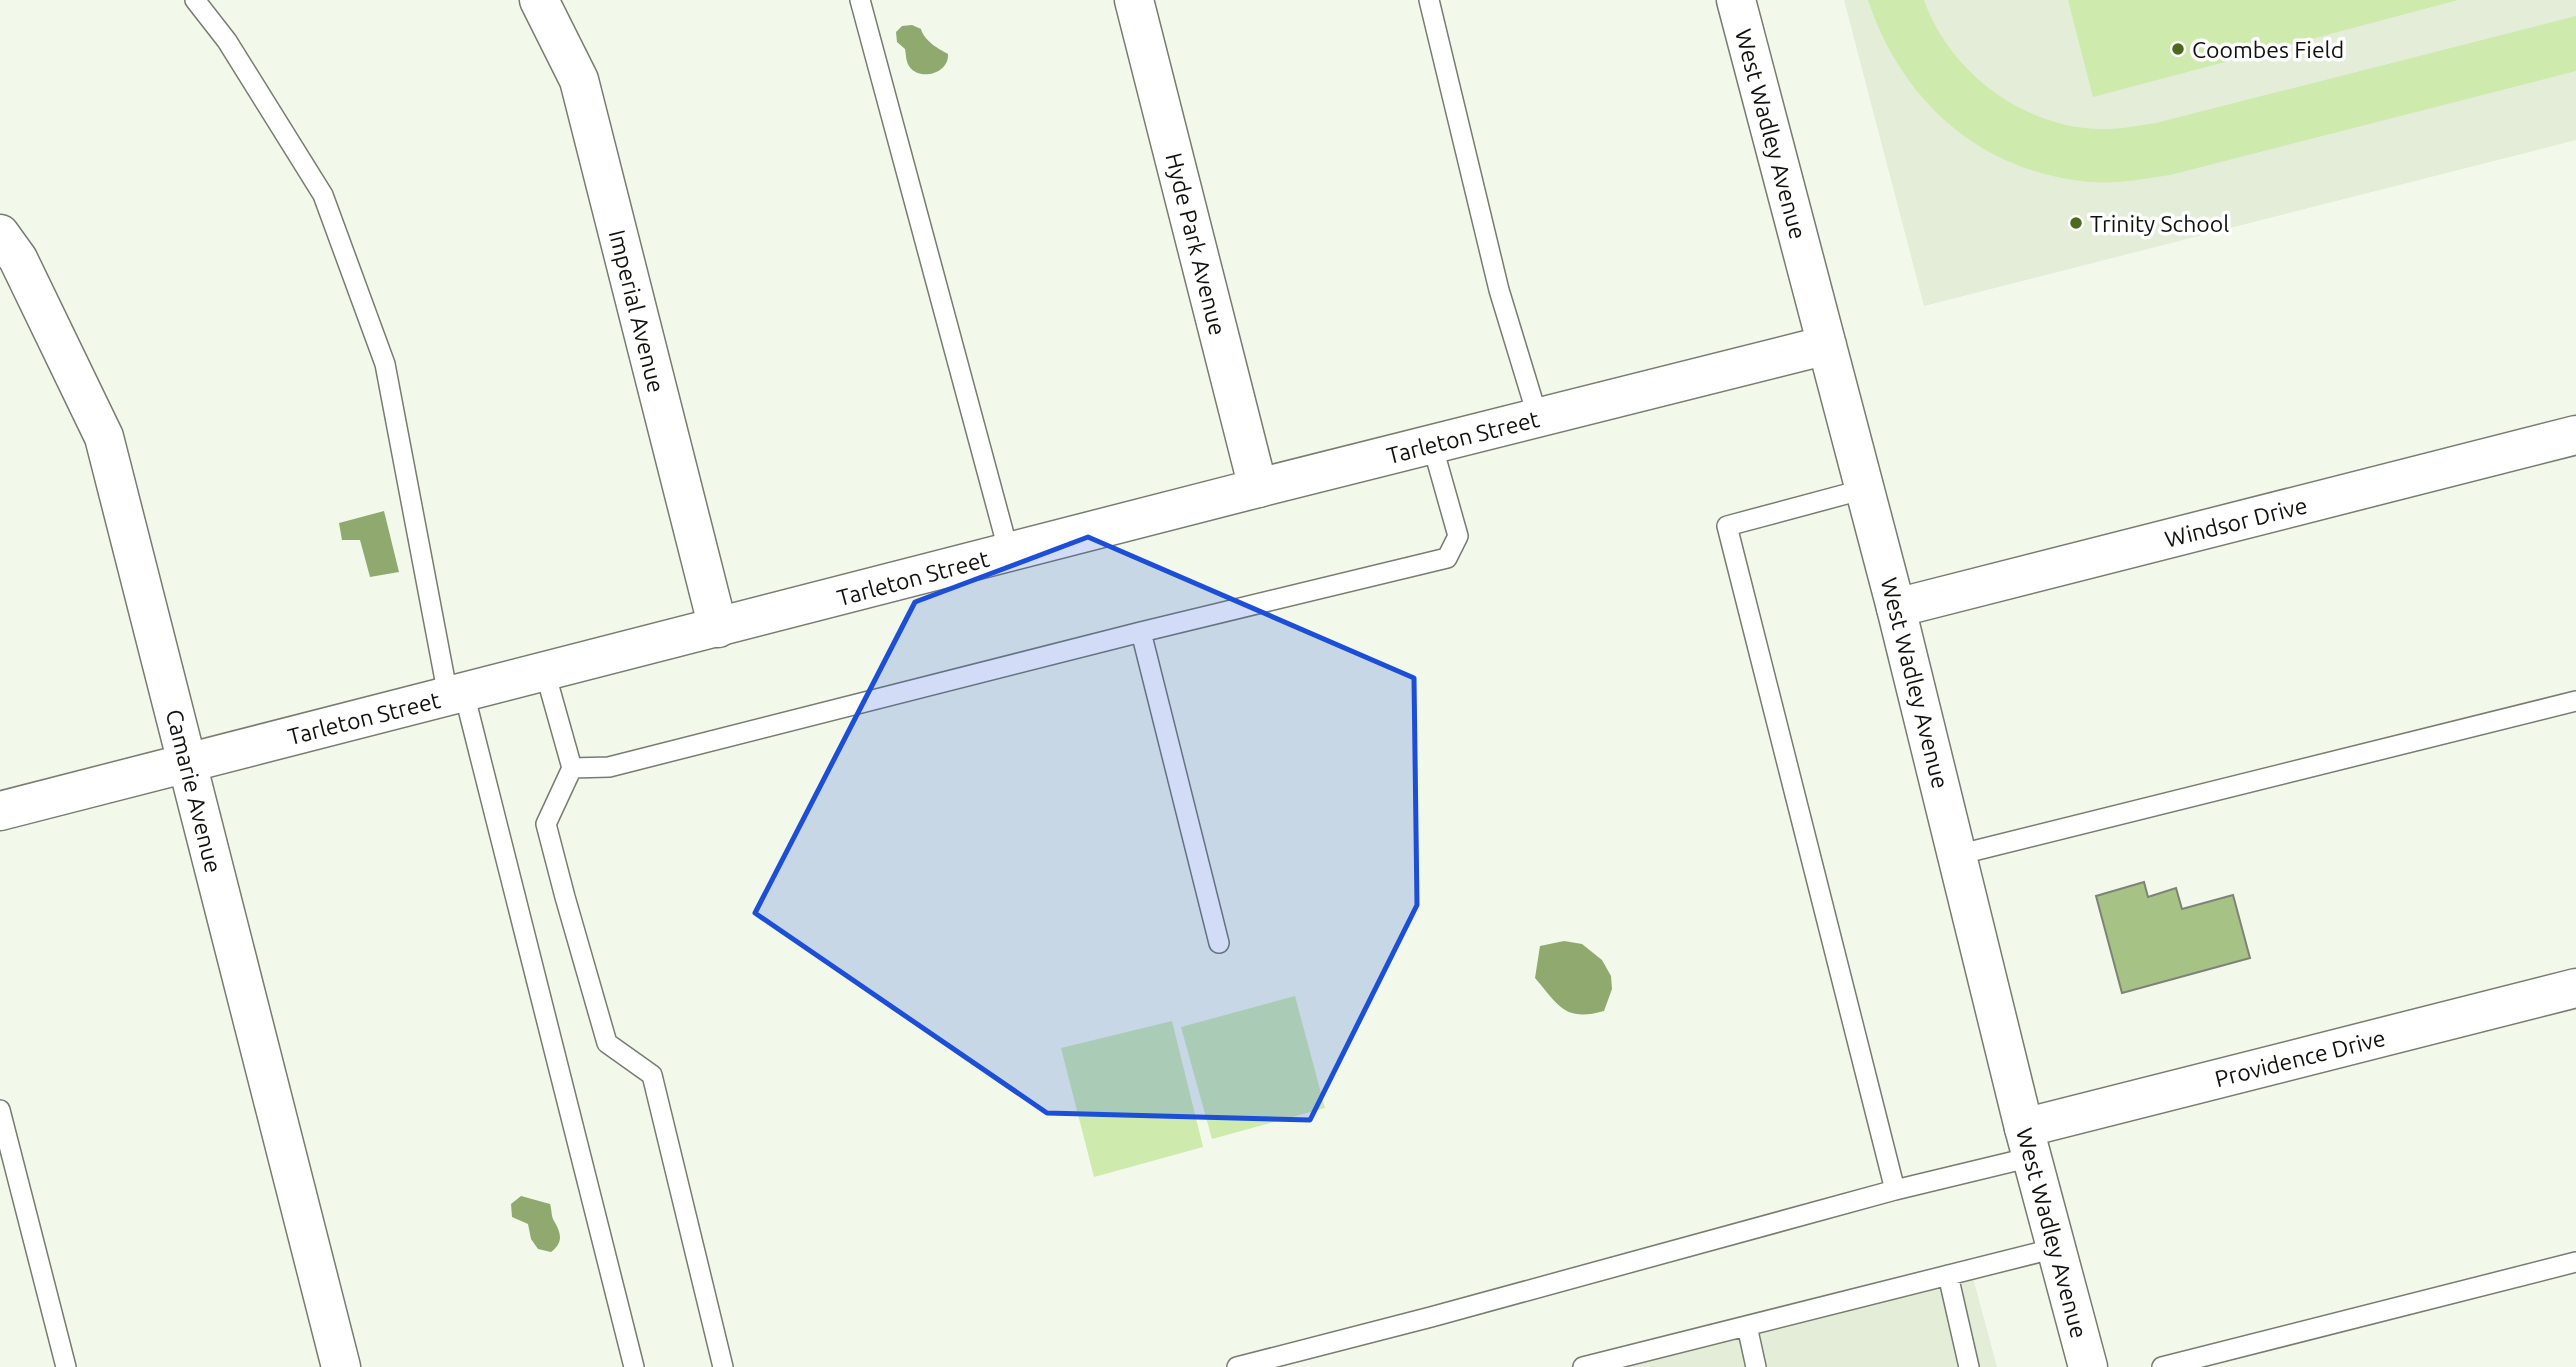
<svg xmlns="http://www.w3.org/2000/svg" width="2576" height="1367" viewBox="0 0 2576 1367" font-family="Ubuntu,sans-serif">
  <rect width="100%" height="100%" fill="#f2f9ea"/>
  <path fill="#e3edd8" d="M1844 0H2576V140L1924 306Z
    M1972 1274 1997 1367H1605Z"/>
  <path fill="#ceeaad" d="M1868 0H1924C1949 71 2021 126 2097 129 2117 130 2137 126 2156 123L2576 16V71L2170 175C2144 179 2117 184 2090 182 1981 172 1902 102 1868 0Z
    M2068 0H2458L2093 97Z
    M1295 996 1325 1108 1212 1139 1181 1027Z
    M1172 1021 1203 1147 1094 1177 1061 1048Z"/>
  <path fill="#8fa96e" d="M912 25 921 29C924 41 939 49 948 54 949 75 918 81 909 66 906 62 906 54 905 49L897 42 896 32 902 26Z
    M384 511 399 572 370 577 360 540H342L339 523Z
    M1564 941 1582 944 1602 960 1611 976 1612 989 1604 1011C1565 1022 1559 1006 1535 978L1540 946Z
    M521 1196 550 1204C552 1210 551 1216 554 1221 561 1233 564 1242 551 1252L538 1249 531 1239 528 1224 512 1217 511 1204Z"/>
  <path fill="#a7c285" stroke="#7d8376" stroke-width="2" d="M2144 882 2148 897 2176 888 2182 909 2233 895 2250 958 2122 993 2096 896Z"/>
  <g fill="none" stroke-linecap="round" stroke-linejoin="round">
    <g stroke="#767c6f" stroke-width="22">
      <path id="lane" d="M195 0 227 41 323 195 385 364 448 696
        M860 0 1009 553
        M1429 0 1499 290 1538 418
        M1865 489 1727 526 1895 1190 2032 1157
        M1141 632 1219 943
        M545 672 572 768 546 824 565 897 607 1043 652 1075 723 1367
        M464 693 634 1367
        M572 768 609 767 1141 632 1447 558 1458 536 1432 444
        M1957 855 2576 701
        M0 1110 66 1367
        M1948 1275 1969 1367
        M1747 1326 1756 1367
        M1237 1367 1431 1317 1895 1190
        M1583 1367 2056 1248
        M2162 1367 2576 1262"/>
    </g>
    <g stroke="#767c6f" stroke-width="41">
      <path id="street" d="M539 0 579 80 718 628
        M1134 0 1258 488
        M0 234 18 259 104 437 341 1367
        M1896 608 2576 435
        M2024 1128 2576 988"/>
    </g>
    <g stroke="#767c6f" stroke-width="41">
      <path id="secondary" d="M1736 0 1896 608 2024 1128 2088 1367
        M0 811 1258 488 1827 345"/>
    </g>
    <use href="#lane" stroke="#fff" stroke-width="19"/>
    <use href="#street" stroke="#fff" stroke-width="38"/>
    <use href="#secondary" stroke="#fff" stroke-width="38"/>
  </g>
  <path fill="#1d4ed8" fill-opacity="0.2" stroke="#1d4ed8" stroke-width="5" stroke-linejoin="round" d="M1088 537 1414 678 1417 905 1310 1120 1047 1113 755 913 915 602Z"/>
  <g fill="#4c691c" stroke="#fff" stroke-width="2.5">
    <circle cx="2178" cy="49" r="7"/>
    <circle cx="2076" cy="223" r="7"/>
  </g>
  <g text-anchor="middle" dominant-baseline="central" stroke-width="7" stroke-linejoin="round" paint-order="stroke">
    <g font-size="23" fill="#10120d" stroke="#fff" text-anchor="start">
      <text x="2192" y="49">Coombes Field</text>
      <text x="2090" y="223">Trinity School</text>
    </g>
    <g font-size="23" fill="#10120d" stroke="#fff">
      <text transform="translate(1771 134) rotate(75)">West Wadley Avenue</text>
      <text transform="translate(1196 244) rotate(76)">Hyde Park Avenue</text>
      <text transform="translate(637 311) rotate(76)">Imperial Avenue</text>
      <text transform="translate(1463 437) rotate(-14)">Tarleton Street</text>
      <text transform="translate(2236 522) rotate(-14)">Windsor Drive</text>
      <text transform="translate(913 578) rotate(-15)">Tarleton Street</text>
      <text transform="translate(1915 683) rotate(76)">West Wadley Avenue</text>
      <text transform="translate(364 718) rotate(-14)">Tarleton Street</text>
      <text transform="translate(194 791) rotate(76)">Camarie Avenue</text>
      <text transform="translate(2300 1058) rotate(-14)">Providence Drive</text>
      <text transform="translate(2052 1233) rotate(75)">West Wadley Avenue</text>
    </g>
  </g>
</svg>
